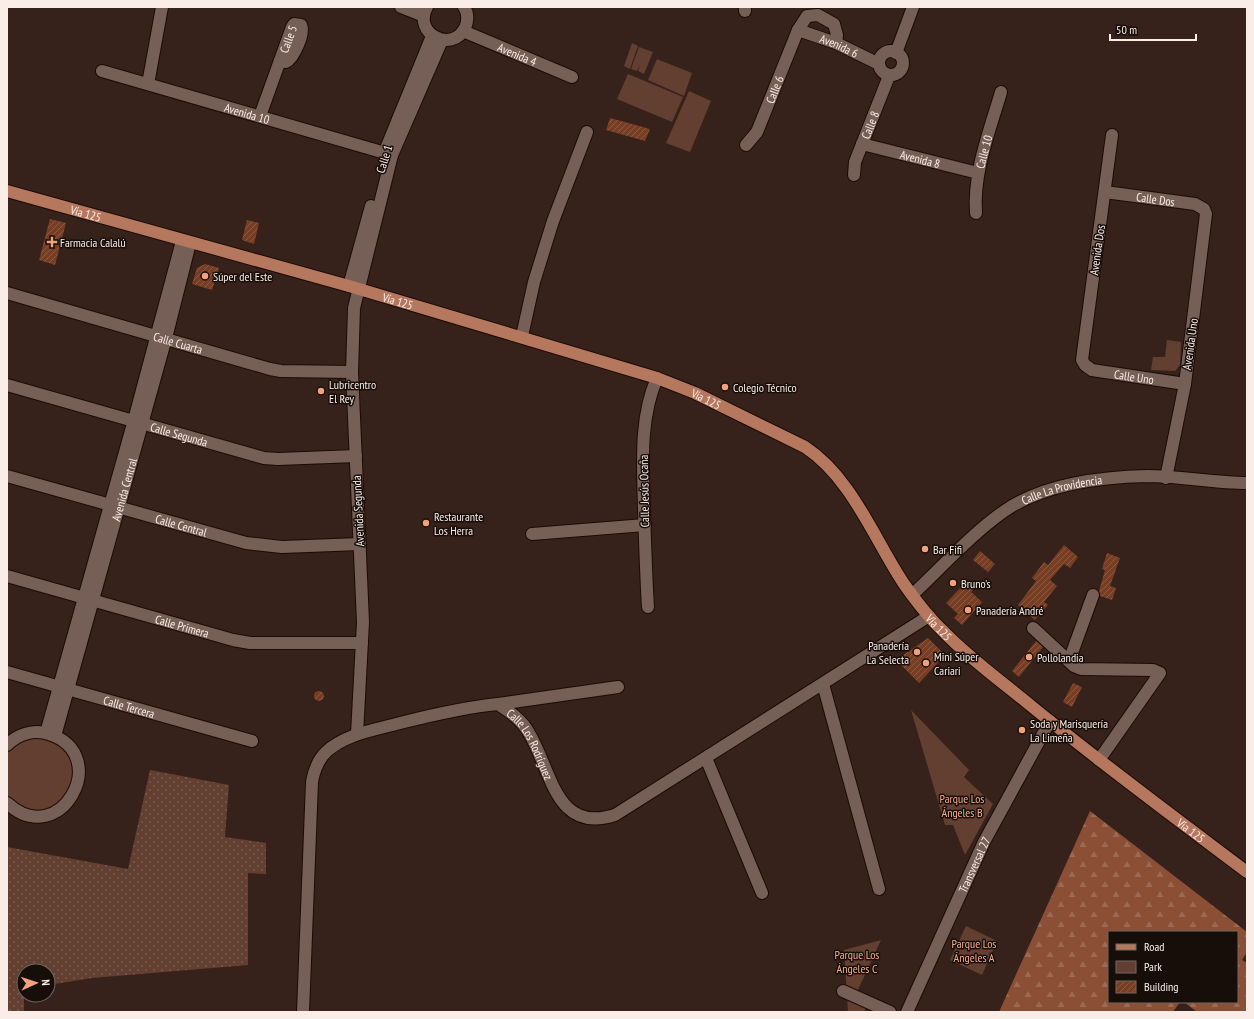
<svg xmlns="http://www.w3.org/2000/svg" width="1254" height="1019" viewBox="0 0 1254 1019" font-family="'PT Sans Narrow',sans-serif">
  <defs>
    <pattern id="grass-dots" width="8" height="8" patternUnits="userSpaceOnUse"><rect width="8" height="8" fill="#623f30"/><path d="M2 2h.1M6 6h.1" fill="none" stroke="#795b4e" stroke-width="1.8" stroke-linecap="round"/></pattern>
    <pattern id="forest-firs" width="22" height="20" patternUnits="userSpaceOnUse"><rect width="22" height="20" fill="#8b4f35"/><path d="M5 1l3.5 6h-7zM16 11l3.5 6h-7z" fill="#9c6952"/></pattern>
    <pattern id="building-hatch" width="6" height="6" patternUnits="userSpaceOnUse"><rect width="6" height="6" fill="#773e24"/><path d="M-1 1l2-2M0 6l6-6M5 7l2-2" fill="none" stroke="#8b5a44"/></pattern>
  </defs>
  <rect width="100%" height="100%" fill="#36221a"/>
  <path fill="url(#grass-dots)" d="M150 770 229 785 225 837 266 843V874L248 873V965L92 978 48 985V971H24V1012H7V847L128 869Z"/>
  <path fill="url(#forest-firs)" d="M1090 811 1247 932V952L1242 960 1247 963V1012H1197L1184 1002H1237V932H1109V1002H1180L1173 1012H999Z"/>
  <path fill="#623f30" d="M632 43 638 46 630 69 624 66Z
    M639 47 653 52 644 74 638 71 640 64 637 71 631 69Z
    M657 59 692 73 684 96 648 80Z
    M628 74 683 97 672 122 617 99Z
    M689 91 711 101 690 152 666 143Z
    M1167 340 1181 342 1180 365 1175 371 1151 370 1153 357H1165Z
    M911 710 969 770 964 777 993 804 965 855 953 825H945Z
    M34 737 47 738 67 751 72 762V786L57 805 46 810 34 811 23 808 12 801 7 795V753L12 747 22 740Z
    M966 926 997 941 982 975 950 960Z
    M881 940 857 992 870 998 864 1012H848L844 950Z"/>
  <path fill="url(#building-hatch)" d="M610 118 650 129 645 141 606 130Z
    M50 219 66 223 55 265 39 260Z
    M247 220 259 223 254 244 242 240Z
    M205 264 219 268 212 290 192 284 197 268Z
    M1064 545 1078 557 1070 568 1064 564 1050 580 1057 586 1044 602 1048 605 1035 620 1018 605 1036 581 1032 578 1044 562 1048 565Z
    M980 551 995 564 988 572 973 560Z
    M1107 553 1120 558 1110 586 1116 588 1112 600 1100 596 1099 591 1105 570 1102 569Z
    M965 583 973 590 971 592 982 602 962 625 954 618 958 614 946 603Z
    M928 638 945 655 919 683 896 660Z
    M1036 641 1043 647 1019 677 1012 671Z
    M1073 683 1082 687 1072 707 1063 702Z
    M314 696a5 5 0 1 1 10 0a5 5 0 1 1-10 0Z"/>
  <g fill="none" stroke-linecap="round" stroke-linejoin="round">
    <g stroke="#1c0b05" stroke-width="14">
      <g id="minor">
        <path d="M401 7 424 16"/>
        <path d="M427 7C412 33 452 54 465 28 468 21 468 13 464 7"/>
        <path d="M745 7V11"/>
        <path id="s1" d="M798 30 836 43 879 64"/>
        <path id="s2" d="M463 31 572 77"/>
        <circle cx="891" cy="63" r="12"/>
        <path d="M896 53 913 7"/>
        <path id="s3" d="M102 71 392 155"/>
        <path d="M148 84 162 7"/>
        <path id="s4" d="M260 116 292 27 294 24 301 25C305 33 294 58 286 62L280 60"/>
        <path id="s5" d="M1112 135 1082 360 1085 365 1092 370 1185 384"/>
        <path id="s6" d="M862 144 978 173"/>
        <path id="s7" d="M746 145 757 132 798 30 807 16 818 15 834 24 837 35 836 43"/>
        <path d="M387 146 432 36"/>
        <path id="s8" d="M854 175 855 162 889 76"/>
        <path id="s9" d="M1105 192 1195 204 1204 209 1206 214 1185 384 1166 478"/>
        <path id="s10" d="M976 213C973 172 990 130 1001 92"/>
        <path d="M349 286 371 206"/>
        <path id="s11" d="M7 293 270 369 281 371 352 372"/>
        <path d="M522 336 534 282 553 221 587 132"/>
        <path id="s12" d="M7 385 264 458 278 459 356 456"/>
        <path id="s13" d="M7 476 246 543 282 547 360 544"/>
        <path d="M532 534 645 525"/>
        <path id="s14" d="M7 576 233 640 250 643H362"/>
        <path id="s15" d="M912 595C942 567 978 527 1012 506 1051 483 1103 477 1147 476 1180 476 1214 483 1247 483"/>
        <path d="M648 607C646 575 645 542 644 510 643 466 639 419 657 378"/>
        <path d="M1033 628 1074 666 1081 669 1153 670 1160 673 1099 760"/>
        <path d="M1069 661 1093 595"/>
        <path id="s16" d="M7 672 252 741"/>
        <path d="M823 684 879 889"/>
        <path d="M498 704 618 687"/>
        <path d="M46 733 134 420 182 241"/>
        <path d="M357 734 363 622 352 372 354 308 392 155 442 40"/>
        <path id="s17" d="M55 736 166 338 190 243"/>
        <path d="M7 745C18 734 34 729 49 734 114 755 60 852 7 803"/>
        <path d="M706 758 762 893"/>
        <path d="M843 991 890 1012"/>
        <path id="s18" d="M303 1012 312 782C314 770 318 760 326 752 345 734 375 730 400 723 432 715 465 707 498 704 510 712 522 720 529 733 552 771 555 834 615 815L929 616"/>
        <path id="s19" d="M907 1012 984 842 1050 721"/>
      </g>
    </g>
    <g stroke="#1c0b05" stroke-width="14">
      <g id="major">
        <path id="s20" d="M7 191 349 286 657 378 695 393 805 447C852 478 874 539 904 584 916 601 929 618 944 632 970 659 1001 681 1030 705 1101 763 1174 817 1247 872"/>
      </g>
    </g>
    <use href="#minor" stroke="#765f56" stroke-width="12"/>
    <use href="#major" stroke="#b5785e" stroke-width="12"/>
  </g>
  <g fill="#f2a17e" stroke="#170e0a" stroke-width="1.5">
    <path d="M50 236h4v4h4v4h-4v4h-4v-4h-4v-4h4z"/>
    <circle cx="205" cy="276" r="4"/>
    <circle cx="725" cy="387" r="4"/>
    <circle cx="321" cy="391" r="4"/>
    <circle cx="426" cy="523" r="4"/>
    <circle cx="925" cy="549" r="4"/>
    <circle cx="953" cy="583" r="4"/>
    <circle cx="968" cy="610" r="4"/>
    <circle cx="917" cy="652" r="4"/>
    <circle cx="1029" cy="657" r="4"/>
    <circle cx="926" cy="663" r="4"/>
    <circle cx="1022" cy="730" r="4"/>
  </g>
  <g text-anchor="middle" dominant-baseline="central" stroke-width="3" stroke-linejoin="round" paint-order="stroke">
    <g font-size="12" fill="#faede7" stroke="#170e0a">
      <text stroke="none"><textPath href="#s4" startOffset="82">Calle 5</textPath></text>
      <text stroke="none"><textPath href="#s1" startOffset="44">Avenida 6</textPath></text>
      <text stroke="none"><textPath href="#s2" startOffset="59">Avenida 4</textPath></text>
      <text stroke="none"><textPath href="#s7" startOffset="63">Calle 6</textPath></text>
      <text stroke="none"><textPath href="#s3" startOffset="151">Avenida 10</textPath></text>
      <text stroke="none"><textPath href="#s8" startOffset="53">Calle 8</textPath></text>
      <text stroke="none"><textPath href="#s10" startOffset="62">Calle 10</textPath></text>
      <text transform="translate(384 159) rotate(-73)">Calle 1</text>
      <text stroke="none"><textPath href="#s6" startOffset="60">Avenida 8</textPath></text>
      <text stroke="none"><textPath href="#s9" startOffset="51">Calle Dos</textPath></text>
      <text stroke="none"><textPath href="#s20" startOffset="82">Vía 125</textPath></text>
      <text transform="translate(1097 250) rotate(-82)">Avenida Dos</text>
      <text stroke="none"><textPath href="#s20" startOffset="406">Vía 125</textPath></text>
      <text stroke="none"><textPath href="#s11" startOffset="178">Calle Cuarta</textPath></text>
      <text transform="translate(1190 344) rotate(-82)">Avenida Uno</text>
      <text stroke="none"><textPath href="#s5" startOffset="284">Calle Uno</textPath></text>
      <text stroke="none"><textPath href="#s20" startOffset="730">Vía 125</textPath></text>
      <text stroke="none"><textPath href="#s12" startOffset="179">Calle Segunda</textPath></text>
      <text stroke="none"><textPath href="#s17" startOffset="256">Avenida Central</textPath></text>
      <text transform="translate(644 491) rotate(-91)">Calle Jesús Ocaña</text>
      <text stroke="none"><textPath href="#s15" startOffset="187">Calle La Providencia</textPath></text>
      <text transform="translate(358 511) rotate(-93)">Avenida Segunda</text>
      <text stroke="none"><textPath href="#s13" startOffset="181">Calle Central</textPath></text>
      <text stroke="none"><textPath href="#s14" startOffset="182">Calle Primera</textPath></text>
      <text stroke="none"><textPath href="#s20" startOffset="1066">Vía 125</textPath></text>
      <text stroke="none"><textPath href="#s16" startOffset="127">Calle Tercera</textPath></text>
      <text stroke="none"><textPath href="#s18" startOffset="497">Calle Los Rodríguez</textPath></text>
      <text stroke="none"><textPath href="#s20" startOffset="1390">Vía 125</textPath></text>
      <text stroke="none"><textPath href="#s19" startOffset="162">Transversal 27</textPath></text>
    </g>
    <g font-size="12" fill="#faede7" stroke="#170e0a" text-anchor="start">
      <text x="60" y="242">Farmacia Calalú</text>
      <text x="213" y="276">Súper del Este</text>
      <text x="329" y="384">Lubricentro<tspan x="329" dy="14">El Rey</tspan></text>
      <text x="733" y="387">Colegio Técnico</text>
      <text x="434" y="516">Restaurante<tspan x="434" dy="14">Los Herra</tspan></text>
      <text x="933" y="549">Bar Fifi</text>
      <text x="961" y="583">Bruno's</text>
      <text x="976" y="610">Panadería André</text>
      <text x="909" y="645" text-anchor="end">Panadería<tspan x="909" dy="14">La Selecta</tspan></text>
      <text x="934" y="656">Mini Súper<tspan x="934" dy="14">Cariari</tspan></text>
      <text x="1037" y="657">Pollolandia</text>
      <text x="1030" y="723">Soda y Marisquería<tspan x="1030" dy="14">La Limeña</tspan></text>
    </g>
    <g font-size="12" fill="#f5ad8e" stroke="#170e0a">
      <text x="962" y="798">Parque Los<tspan x="962" dy="14">Ángeles B</tspan></text>
      <text x="974" y="943">Parque Los<tspan x="974" dy="14">Ángeles A</tspan></text>
      <text x="857" y="954">Parque Los<tspan x="857" dy="14">Ángeles C</tspan></text>
    </g>
  </g>
  <rect width="1254" height="1019" fill="none" stroke="#faede7" stroke-width="16"/>
  <rect x="1108" y="931" width="130" height="72" fill="#170e0a" stroke="#726762"/>
  <rect x="1116" y="944" width="20" height="6" fill="#b5785e" stroke="#726762"/>
  <text x="1144" y="951" font-size="12" fill="#faede7">Road</text>
  <rect x="1116" y="961" width="20" height="12" fill="#623f30" stroke="#726762"/>
  <text x="1144" y="971" font-size="12" fill="#faede7">Park</text>
  <rect x="1116" y="981" width="20" height="12" fill="url(#building-hatch)" stroke="#726762"/>
  <text x="1144" y="991" font-size="12" fill="#faede7">Building</text>
  <g transform="translate(36 983) rotate(87)"><circle r="19" fill="#170e0a" stroke="#726762"/>
  <path d="M0-3L7 15L0 10L-7 15Z" fill="#f2a17e"/>
  <text y="-6" font-size="11" font-weight="bold" text-anchor="middle" fill="#faede7">N</text>
  </g>
  <path d="M1110 34v6h86v-6" fill="none" stroke="#faede7" stroke-width="2"/>
  <text x="1116" y="34" font-size="12" fill="#faede7" stroke="#170e0a" stroke-width="3" paint-order="stroke">50 m</text>
</svg>
